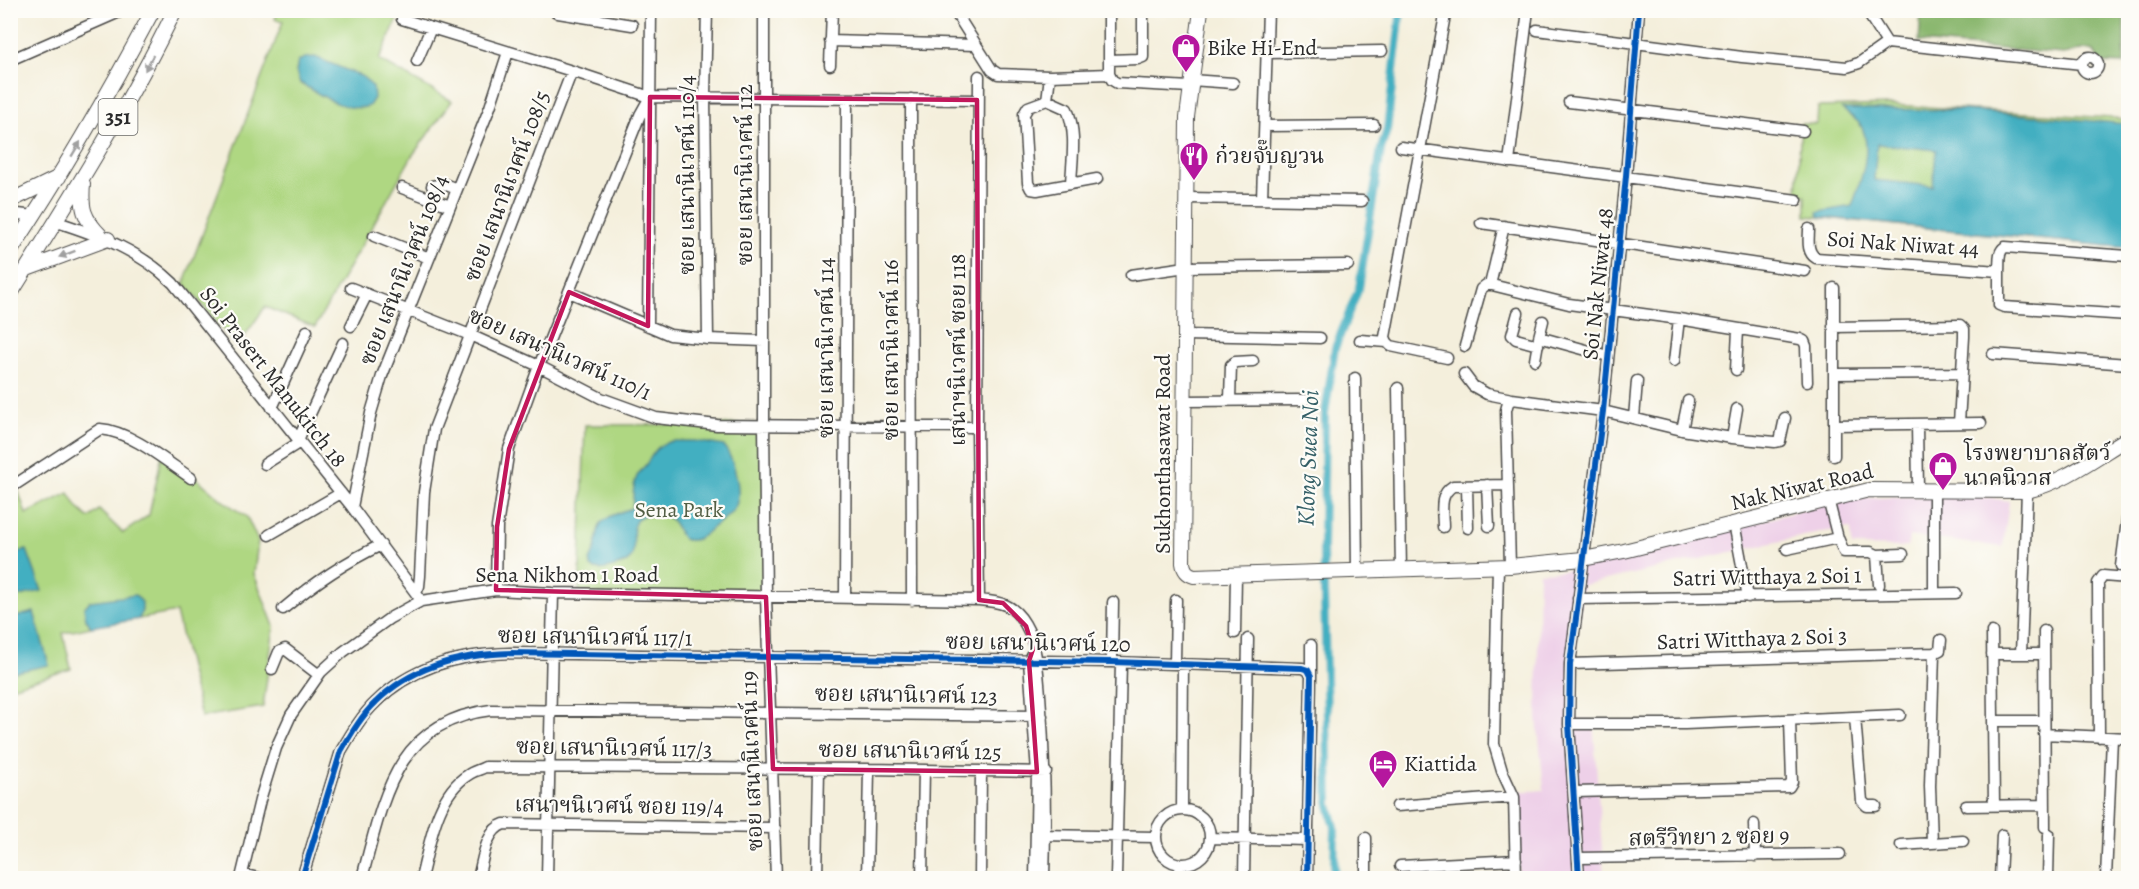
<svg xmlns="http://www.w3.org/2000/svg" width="2139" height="889" viewBox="0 0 2139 889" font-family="Alegreya,'Noto Serif Thai',serif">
  <rect width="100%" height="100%" fill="#fdfcf7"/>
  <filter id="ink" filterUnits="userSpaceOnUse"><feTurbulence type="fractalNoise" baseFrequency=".0167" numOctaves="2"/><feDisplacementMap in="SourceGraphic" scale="12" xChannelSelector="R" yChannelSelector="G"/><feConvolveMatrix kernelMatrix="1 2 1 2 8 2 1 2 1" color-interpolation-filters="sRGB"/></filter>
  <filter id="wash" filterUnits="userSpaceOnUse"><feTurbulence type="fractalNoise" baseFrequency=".008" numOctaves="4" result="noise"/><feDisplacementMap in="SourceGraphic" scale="24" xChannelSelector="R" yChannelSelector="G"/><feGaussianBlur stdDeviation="1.35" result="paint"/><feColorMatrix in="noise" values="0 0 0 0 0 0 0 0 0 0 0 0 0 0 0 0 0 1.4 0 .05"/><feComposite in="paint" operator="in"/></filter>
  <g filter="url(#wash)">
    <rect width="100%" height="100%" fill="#f4efdc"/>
    <path fill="#eed0e8" d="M1968 495 2009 501 2003 547 1909 536 1908 547 1852 546 1851 528 1822 532 1583 585 1577 637 1574 719 1593 720 1604 878H1518L1519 792 1544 790 1537 717 1539 572 1563 571 1848 499Z"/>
    <path fill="#afd782" stroke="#6d8156" stroke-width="1.5" d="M278 11H401L379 60 452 101 412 156 315 327 265 307 237 347 184 283 283 21 275 19Z
      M1892 105 2128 119V248L1806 216V196L1797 194 1801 124H1817L1818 107Z
      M764 424 766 597 579 594 585 425Z
      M163 450 222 500 247 517 258 541 254 574 274 626 263 707 201 717 176 612 139 619 142 610 86 619 91 627 63 633 71 669 11 687V493L18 490 26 514 69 493 78 508 89 518 99 510 123 533 149 515Z"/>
    <path fill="#8bb870" stroke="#5b724e" stroke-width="1.5" d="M2075 10 2124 15V64L2100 63 2094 51 2085 49 2064 54 1919 42 1921 11Z"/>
    <path fill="#43afc1" stroke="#376d76" stroke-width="1.5" fill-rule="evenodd" d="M315 57 363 77 373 87 374 98 369 106C346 114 320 94 300 83L296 72 298 61 305 58Z
      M1842 109 1964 110 2128 124V248L1819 217 1818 212 1852 206C1860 184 1874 146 1860 124 1856 119 1847 113 1842 109ZM1877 144 1936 150 1933 186 1874 180Z
      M672 441H695L724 446C734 460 744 494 734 509 729 517 719 522 712 528 704 536 695 543 683 539 674 527 675 513 653 514 621 515 640 543 631 558 626 565 616 566 609 568 602 570 598 571 591 567L590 560 595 549 598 531 601 523 611 516 632 508C634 498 632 488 636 479 638 472 644 468 647 463 655 451 657 445 672 441Z
      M27 550 42 591 11 598V554Z
      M135 595 142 602V610L139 619 91 627 86 619 84 608 90 601Z
      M34 612 49 665 11 673V618Z"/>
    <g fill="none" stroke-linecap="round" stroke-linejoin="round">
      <path stroke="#43afc1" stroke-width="8" d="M1334 878 1335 827 1329 805 1323 548 1325 413 1335 348 1359 288 1381 149 1387 130 1401 10"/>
    </g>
  </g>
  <g filter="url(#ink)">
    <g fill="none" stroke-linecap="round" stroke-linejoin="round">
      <g stroke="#494846" stroke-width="13">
        <path id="minor" d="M553 10 558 13 632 25
          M707 10 705 96 708 339
          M764 10V424L766 597 776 878
          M954 10 992 70 998 74 1050 76 1109 74
          M1109 10V74L1112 80 1117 83 1190 87
          M1446 10 1385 337 1387 342 1391 346 1447 358
          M1866 10 1887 43
          M402 19 572 71 650 97 977 100
          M1537 30 1742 57 1847 67 1859 63 1887 43 2082 64
          M830 41 976 45
          M1267 53 1382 51
          M2082 65a8 8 0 1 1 16 0a8 8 0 1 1-16 0Z
          M10 60 124 10
          M1109 60 1138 59 1143 57V10
          M417 61 431 28
          M830 65 832 10
          M979 76 977 427 979 600
          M1050 76 1047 100 1028 107 1024 114 1028 183 1031 189 1037 190 1097 179
          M1191 80 1233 83
          M911 99 912 600
          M1047 100 1067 109C1077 133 1072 159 1071 184
          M1569 102 1803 131
          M1265 126 1374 125
          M1401 147 1797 200
          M1509 162 1528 10
          M432 186 444 184 457 189
          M402 188 450 206
          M1187 198 1362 201
          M1262 199 1268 10
          M10 213 34 216
          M57 222C101 236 140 251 173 283L352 507 418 596
          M1481 223 1805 271
          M1809 229C1809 239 1806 252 1816 258L1999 271V305L2004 307 2128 315
          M374 236 429 258
          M1999 271C2000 263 1997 252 2005 247L2128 256
          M1131 275 1186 267 1348 265
          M1490 285 1504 226
          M351 288 470 335 539 366 601 398 656 418 717 425 977 427
          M1834 288V456
          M569 292 670 335 708 339 764 341
          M1518 313 1512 335 1516 339 1538 345
          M351 326 367 294
          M648 326 651 10
          M1833 327 1960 325 1964 329V337L1959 423
          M1185 335 1320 338
          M1539 337 1543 321
          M1360 340 1387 342
          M1465 346 1481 289 1486 285H1492L1569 304 1679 319 1800 339 1804 341 1806 346 1807 382
          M1993 354 2128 364
          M1535 360 1539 337 1608 356
          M1674 361 1679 319
          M1736 370 1738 330
          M1464 374 1473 386 1487 394 1512 399 1603 411 1682 430 1732 438 1775 442 1780 441 1785 418
          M1834 374 1962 373
          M1355 378 1357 571
          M1398 388 1401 570
          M1230 400 1231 365 1235 362 1253 361
          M1185 401 1306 400
          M272 408 307 331
          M1634 418 1637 381
          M1917 424 1918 489
          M1835 425 1981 423
          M1682 430 1688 401
          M1732 438 1737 409
          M298 440 343 343
          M265 464 300 442
          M1487 485 1489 526
          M1467 486 1468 528
          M10 488 100 429C130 431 166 461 191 478
          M1934 490V593
          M1828 499 1838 538
          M352 507 371 413 382 376 490 107 508 52
          M1734 523 1748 597
          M1443 527C1443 512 1438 495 1453 486L1508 485
          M269 535 341 493
          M1787 549 1838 538 1844 552H1871L1877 555 1903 554
          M1877 555 1879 585
          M1498 566 1494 744 1502 771 1514 797 1516 878
          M1510 566 1506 410 1508 403 1512 399
          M2121 566 2128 513
          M496 590 497 527 509 449 539 366 640 115 650 97
          M416 593 419 586 420 576 424 492 434 429 572 71
          M845 598 847 99
          M1578 599 1956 593
          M283 609C314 583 345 562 381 545
          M2044 631 2045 827
          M1992 632 1994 805
          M1235 633 1236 575
          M1992 654H2043
          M2021 654 2027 491
          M1031 655 1029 661 1037 772 1035 878
          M1112 662 1113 602
          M1175 664 1176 600
          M1570 664 1934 653
          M272 669 279 652 285 649 319 675
          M1311 676V645
          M1855 717 1862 801 1867 806H1876
          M1993 721H2044
          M1569 724H1685L1900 715
          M2044 734 2128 738
          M2099 737 2098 583 2103 576 2128 578
          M1575 792 1789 787 1792 782 1790 720
          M1397 806 1514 797
          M1966 806 2045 805
          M1156 837a27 27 0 1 1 54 0a27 27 0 1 1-54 0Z
          M1182 810 1183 664
          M1754 824 1755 856
          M1039 835 1155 837
          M1210 838 1308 840
          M1932 842 1930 786 1934 653 1940 650 1941 640
          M1901 845 1963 841
          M1579 858 1840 854
          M1400 866 1516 860
          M242 874 258 878
          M241 878 260 800 276 748 291 715 321 672 343 652 390 618 421 601 496 590 553 593 979 600C1001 602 1013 604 1025 624 1037 644 1038 673 1040 695 1045 757 1046 817 1044 878
          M302 878 341 751C351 734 362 715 376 702 412 666 462 654 511 653L1112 662 1302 668 1308 670 1311 676 1307 878
          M362 878C383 800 395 721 491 710L1042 716
          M421 878C430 844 436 795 468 775 473 771 480 770 485 767L869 769 1046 772
          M478 878C483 861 485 830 504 824L775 828
          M547 878 553 593
          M817 878 819 769
          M867 878 869 769
          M922 878 924 770
          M980 878 981 772
          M1116 878 1121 663
          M1180 878V865
          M1244 878 1248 639
          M1366 878V838
          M1579 878 1569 724 1570 664 1603 411 1626 176 1639 10
          M2000 878 2002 835
          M2048 878 2049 834
          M2106 878 2112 738"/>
      </g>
      <g stroke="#494846" stroke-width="16">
        <path id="major" d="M1201 10 1187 117 1183 563C1184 570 1187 574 1194 576L1510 566 1583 559 1624 551 1869 490 2027 491C2064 482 2096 457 2128 438
          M83 184C81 208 83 218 101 236
          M10 201 59 177
          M10 252C62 174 109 93 153 10
          M27 269 108 239
          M10 295C68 202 127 109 175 10"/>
      </g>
      <use href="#minor" stroke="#fff" stroke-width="10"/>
      <use href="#major" stroke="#fff" stroke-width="14"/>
      <g stroke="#fdfcf7" stroke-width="10">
        <path id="cycleway" d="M302 878 341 751C351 734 362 715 376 702 412 666 462 654 511 653L1112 662 1302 668 1308 670 1311 676 1307 878
          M1579 878 1569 724 1570 664 1603 411 1626 176 1639 10"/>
      </g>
      <use href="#cycleway" stroke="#0057b8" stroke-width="6"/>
    </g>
    <defs><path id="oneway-solid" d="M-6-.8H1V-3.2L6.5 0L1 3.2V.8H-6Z" transform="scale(1.5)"/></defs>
    <g fill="#a0a0a0">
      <use href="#oneway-solid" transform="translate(149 63) rotate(118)"/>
      <use href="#oneway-solid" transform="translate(76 149) rotate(-59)"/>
      <use href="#oneway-solid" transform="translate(67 254) rotate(159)"/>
    </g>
  </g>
  <path fill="none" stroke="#c2185b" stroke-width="4.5" stroke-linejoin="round" d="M650 97 977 100 979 600 1003 603 1026 626 1033 649 1029 661 1037 772 773 769 766 597 496 590 497 527 509 449 569 292 648 326Z"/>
  <defs>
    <g id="shop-pin" transform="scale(1.5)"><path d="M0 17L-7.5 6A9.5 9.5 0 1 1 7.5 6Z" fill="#b5179e" stroke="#fdfcf7"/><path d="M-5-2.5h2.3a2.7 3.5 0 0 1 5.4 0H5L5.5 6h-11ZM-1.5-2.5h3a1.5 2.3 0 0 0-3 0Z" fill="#fff"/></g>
    <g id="restaurant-pin" transform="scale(1.5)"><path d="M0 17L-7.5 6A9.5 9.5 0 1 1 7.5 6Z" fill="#b5179e" stroke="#fdfcf7"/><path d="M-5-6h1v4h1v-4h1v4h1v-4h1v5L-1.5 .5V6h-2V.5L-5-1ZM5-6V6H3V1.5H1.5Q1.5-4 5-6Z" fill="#fff"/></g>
    <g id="hotel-pin" transform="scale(1.5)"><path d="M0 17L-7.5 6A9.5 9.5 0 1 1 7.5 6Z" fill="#b5179e" stroke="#fdfcf7"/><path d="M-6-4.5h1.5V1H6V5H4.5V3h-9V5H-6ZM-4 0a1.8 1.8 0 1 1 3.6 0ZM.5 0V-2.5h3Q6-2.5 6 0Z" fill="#fff"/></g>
  </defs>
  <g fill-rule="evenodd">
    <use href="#shop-pin" x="1186" y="48"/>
    <use href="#restaurant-pin" x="1194" y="156"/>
    <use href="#shop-pin" x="1943" y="466"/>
    <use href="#hotel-pin" x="1383" y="764"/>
  </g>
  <g text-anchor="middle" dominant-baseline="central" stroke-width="4.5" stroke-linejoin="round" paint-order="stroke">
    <rect fill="#fdfcf7" stroke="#6a6a68" stroke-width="1.5" x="98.5" y="99" width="39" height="36" rx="4.5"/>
    <g font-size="21" font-weight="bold" fill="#2b2b2b">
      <text x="118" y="117">351</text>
    </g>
    <g font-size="22" fill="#2b2b2b" stroke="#fdfcf7" text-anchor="start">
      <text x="1207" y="48">Bike Hi-End</text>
      <text x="1215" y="156">ก๋วยจั๊บญวน</text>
      <text x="1964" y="453">โรงพยาบาลสัตว์<tspan x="1964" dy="25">นาคนิวาส</tspan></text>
      <text x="1404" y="764">Kiattida</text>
    </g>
    <g font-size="22" fill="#2b2b2b" stroke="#fdfcf7">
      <text transform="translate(687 175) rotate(-90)">ซอย เสนานิเวศน์ 110/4</text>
      <text transform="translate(745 175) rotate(-90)">ซอย เสนานิเวศน์ 112</text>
      <text transform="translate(507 186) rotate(-69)">ซอย เสนานิเวศน์ 108/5</text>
      <text transform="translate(1903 244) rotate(4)">Soi Nak Niwat 44</text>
      <text transform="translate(404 270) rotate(-68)">ซอย เสนานิเวศน์ 108/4</text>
      <text transform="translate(1598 284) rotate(-84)">Soi Nak Niwat 48</text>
      <text transform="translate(826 348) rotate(-90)">ซอย เสนานิเวศน์ 114</text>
      <text transform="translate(891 350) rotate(-90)">ซอย เสนานิเวศน์ 116</text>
      <text transform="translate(958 350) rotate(-90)">เสนาฯนิเวศน์ ซอย 118</text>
      <text transform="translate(560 354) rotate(24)">ซอย เสนานิเวศน์ 110/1</text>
      <text transform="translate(273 377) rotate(52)">Soi Prasert Manukitch 18</text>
      <text transform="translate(1163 454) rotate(-90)">Sukhonthasawat Road</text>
      <text transform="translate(1802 487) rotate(-13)">Nak Niwat Road</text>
      <text x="567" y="575">Sena Nikhom 1 Road</text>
      <text transform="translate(1767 577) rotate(-1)">Satri Witthaya 2 Soi 1</text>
      <text transform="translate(595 637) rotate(1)">ซอย เสนานิเวศน์ 117/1</text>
      <text transform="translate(1752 639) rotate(-2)">Satri Witthaya 2 Soi 3</text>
      <text transform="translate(1038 643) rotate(1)">ซอย เสนานิเวศน์ 120</text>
      <text transform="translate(906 695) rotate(1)">ซอย เสนานิเวศน์ 123</text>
      <text transform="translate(614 748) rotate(1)">ซอย เสนานิเวศน์ 117/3</text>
      <text transform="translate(910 751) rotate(1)">ซอย เสนานิเวศน์ 125</text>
      <text transform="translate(752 761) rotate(-92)">ซอย เสนานิเวศน์ 119</text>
      <text transform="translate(619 806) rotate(1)">เสนาฯนิเวศน์ ซอย 119/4</text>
      <text transform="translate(1709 837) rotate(-1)">สตรีวิทยา 2 ซอย 9</text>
    </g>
    <g font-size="22" fill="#535f45" stroke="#fdfcf7">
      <text x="679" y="510">Sena Park</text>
    </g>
    <g font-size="24" font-style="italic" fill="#356067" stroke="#fdfcf7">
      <text transform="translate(1308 458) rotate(-88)">Klong Suea Noi</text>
    </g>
  </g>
  <rect width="2139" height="889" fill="none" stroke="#fdfcf7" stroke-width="36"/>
</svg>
